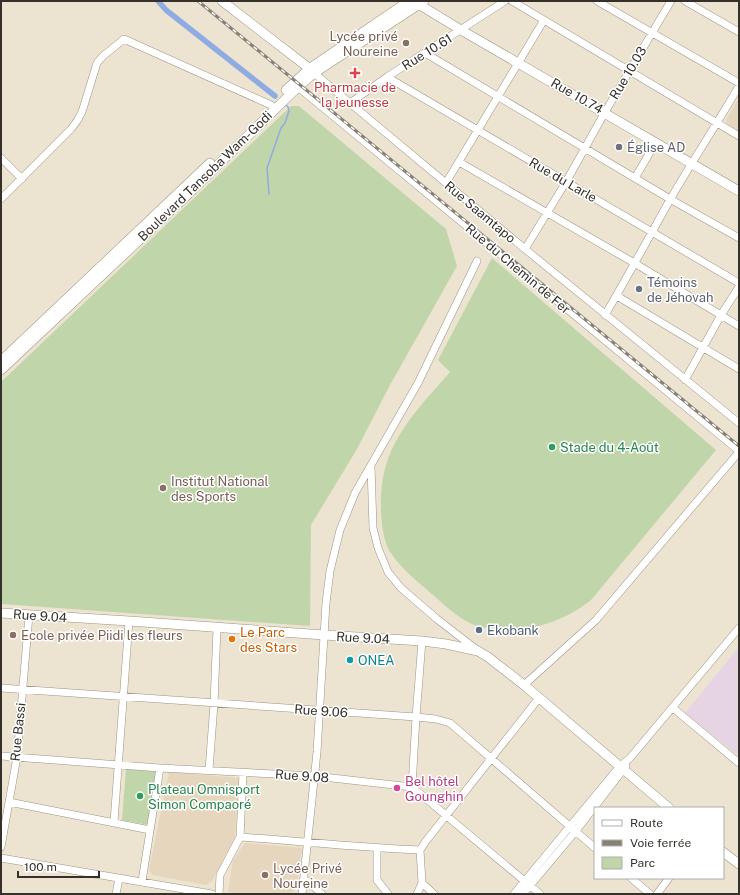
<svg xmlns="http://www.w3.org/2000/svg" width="740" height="895" viewBox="0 0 740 895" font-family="'Public Sans',sans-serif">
  <rect width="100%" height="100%" fill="#ede3d1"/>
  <path fill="#e5d6bd" d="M739 98V132L727 124 726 120Z
    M169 772 239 778 235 838 212 881 206 885 153 875 149 870Z
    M245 843 302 848 296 889 290 894H241L228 892 233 860Z"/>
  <path fill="#e6d4e5" d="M739 647V756L685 713Z"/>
  <path fill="#c0d6aa" d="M291 106H299L446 229 457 266 398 371 391 383 357 449 311 525 310 626 1 604V382Z
    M492 258 716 450 591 600C564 621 533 632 499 629 488 629 476 627 466 621 452 613 439 600 426 589 413 578 398 565 389 550 379 532 379 488 385 469 395 430 425 401 450 372L438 360Z
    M126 769 160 772 149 825 122 820Z"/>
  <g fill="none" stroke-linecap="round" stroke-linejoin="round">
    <path stroke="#8face2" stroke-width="1.5" d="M269 194 267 168 281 128 285 123 289 111 288 107 286 105"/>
    <path stroke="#8face2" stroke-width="5.5" d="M158 1 166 10 275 96"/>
    <g stroke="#9e9483" stroke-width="8">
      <path id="minor" d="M512 1 739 136
        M597 1 739 83
        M685 1 739 32
        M425 53 670 199 739 238
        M314 73 525 249 739 423
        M387 77 739 283
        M298 87 739 451
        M350 103 387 77 505 1
        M1 158 22 179
        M459 162 636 264 739 326
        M635 178 656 142
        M446 183 544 20
        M1 199 71 129 77 121 82 112 97 63 103 56 124 39 271 105
        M525 249 566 182 605 112 671 1
        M617 296 739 369
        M605 315C628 276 649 237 671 198 693 160 717 124 739 86
        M685 380 721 315 739 287
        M371 466 373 528 378 548 388 572 401 588 437 619 477 650
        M524 685 596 620 739 452
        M1 688 416 717 436 719 450 723 595 848
        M673 708 739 763
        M1 756 160 768 314 776 412 787 540 894
        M209 770 214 704 217 628
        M412 787 416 717 422 641
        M9 802 150 830
        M114 822 129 621
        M240 837C300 841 360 848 420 850
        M1 847 17 757 29 615
        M377 849V880L388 894
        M1 858 212 894
        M631 878 650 894
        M304 879 312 885 322 894
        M142 881 160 768
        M422 883 434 894
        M116 894 119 878
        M219 894 220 875 240 837 243 773
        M302 894 317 752 326 603 330 571 340 530 355 493 418 383 477 261
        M417 894 422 883 420 850 426 841 539 698
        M514 894 620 766 630 758 739 628
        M523 894 575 832 626 766
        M657 894 669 878"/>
    </g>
    <g stroke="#9e9483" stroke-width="10">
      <path id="major" d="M222 1 314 72
        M415 2 461 30 739 191
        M286 90 309 69 409 1
        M1 361 210 163
        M1 370 184 198 300 85 314 73 424 1
        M1 613 129 621 324 635 422 641 446 644 478 651 488 657 524 685 669 808
        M723 852 739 864"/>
    </g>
    <use href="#minor" stroke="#fff" stroke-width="7"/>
    <use href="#major" stroke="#fff" stroke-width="9"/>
    <g stroke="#878074" stroke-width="3">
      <path id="rail" d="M198 1 739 446"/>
    </g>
    <use href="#rail" stroke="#fff" stroke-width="1.5" stroke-dasharray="4.5" stroke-linecap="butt"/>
  </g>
  <g fill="#8d6e63" stroke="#fff" stroke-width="1.5">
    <circle cx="406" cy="43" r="4"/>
    <circle cx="163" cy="488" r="4"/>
    <circle cx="13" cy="635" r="4"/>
    <circle cx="265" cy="875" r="4"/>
  </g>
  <path fill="#e0444e" stroke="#fff" stroke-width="1.5" d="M353 67h4v4h4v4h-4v4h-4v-4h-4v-4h4z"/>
  <g fill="#6b7280" stroke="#fff" stroke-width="1.5">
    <circle cx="619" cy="147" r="4"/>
    <circle cx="639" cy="289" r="4"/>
  </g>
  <g fill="#2e9e5b" stroke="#fff" stroke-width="1.5">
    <circle cx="552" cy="447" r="4"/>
    <circle cx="140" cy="796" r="4"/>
  </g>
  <circle fill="#5c6f8a" stroke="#fff" stroke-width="1.5" cx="479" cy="630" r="4"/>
  <circle fill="#e8710a" stroke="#fff" stroke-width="1.5" cx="232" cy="639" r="4"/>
  <circle fill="#0f9aa8" stroke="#fff" stroke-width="1.5" cx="350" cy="660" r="4"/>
  <circle fill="#d1479c" stroke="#fff" stroke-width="1.5" cx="397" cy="788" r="4"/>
  <g text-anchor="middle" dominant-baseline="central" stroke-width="3" stroke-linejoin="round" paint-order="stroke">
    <g font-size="13" fill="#785e54" stroke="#fff" text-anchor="start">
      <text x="398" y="36" text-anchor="end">Lycée privé<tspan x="398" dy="15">Noureine</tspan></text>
      <text x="171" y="481">Institut National<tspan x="171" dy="15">des Sports</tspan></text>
      <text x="21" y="635">Ecole privée Piidi les fleurs</text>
      <text x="273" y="868">Lycée Privé<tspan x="273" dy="15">Noureine</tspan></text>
    </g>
    <g font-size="13" fill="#35312a" stroke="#fff">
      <text transform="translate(427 52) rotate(-32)">Rue 10.61</text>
      <text transform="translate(628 73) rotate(-59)">Rue 10.03</text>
      <text transform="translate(577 96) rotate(30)">Rue 10.74</text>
      <text transform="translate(205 176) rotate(-44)">Boulevard Tansoba Wam-Godi</text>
      <text transform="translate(563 180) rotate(30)">Rue du Larle</text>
      <text transform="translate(480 212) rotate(40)">Rue Saamtapo</text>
      <text transform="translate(518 269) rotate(40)">Rue du Chemin de Fer</text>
      <text transform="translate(40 616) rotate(4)">Rue 9.04</text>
      <text transform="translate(363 638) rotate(3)">Rue 9.04</text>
      <text transform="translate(321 711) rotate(4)">Rue 9.06</text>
      <text transform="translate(18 732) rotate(-84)">Rue Bassi</text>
      <text transform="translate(302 776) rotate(4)">Rue 9.08</text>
    </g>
    <g font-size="13" fill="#be3a42" stroke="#fff">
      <text x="355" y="87">Pharmacie de<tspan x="355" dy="15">la jeunesse</tspan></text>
    </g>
    <g font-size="13" fill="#5b616d" stroke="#fff" text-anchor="start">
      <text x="627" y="147">Église AD</text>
      <text x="647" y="282">Témoins<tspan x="647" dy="15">de Jéhovah</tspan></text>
    </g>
    <g font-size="13" fill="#27864d" stroke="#fff" text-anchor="start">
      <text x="560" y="447">Stade du 4-Août</text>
      <text x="148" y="789">Plateau Omnisport<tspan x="148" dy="15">Simon Compaoré</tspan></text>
    </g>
    <g font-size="13" fill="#4e5e75" stroke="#fff" text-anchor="start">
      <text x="487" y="630">Ekobank</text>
    </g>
    <g font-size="13" fill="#c56008" stroke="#fff" text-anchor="start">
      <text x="240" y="632">Le Parc<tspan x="240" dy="15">des Stars</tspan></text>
    </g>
    <g font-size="13" fill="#0d838f" stroke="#fff" text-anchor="start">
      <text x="358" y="660">ONEA</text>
    </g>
    <g font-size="13" fill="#b23c85" stroke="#fff" text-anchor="start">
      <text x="405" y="781">Bel hôtel<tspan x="405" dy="15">Gounghin</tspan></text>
    </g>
  </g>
  <rect width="740" height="895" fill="none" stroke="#35312a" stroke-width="4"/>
  <rect x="594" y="807" width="130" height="72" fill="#ffffff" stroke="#aeadaa"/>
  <rect x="602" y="820" width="20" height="6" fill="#ffffff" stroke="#aeadaa"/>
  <text x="630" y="827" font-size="12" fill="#35312a">Route</text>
  <rect x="602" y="840" width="20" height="6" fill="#878074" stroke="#aeadaa"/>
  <text x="630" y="847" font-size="12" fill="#35312a">Voie ferrée</text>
  <rect x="602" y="857" width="20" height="12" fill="#c0d6aa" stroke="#aeadaa"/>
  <text x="630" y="867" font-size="12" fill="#35312a">Parc</text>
  <path d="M18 871v6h81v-6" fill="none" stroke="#35312a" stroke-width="2"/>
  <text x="24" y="871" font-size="12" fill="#35312a" stroke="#ffffff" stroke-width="3" paint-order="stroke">100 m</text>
</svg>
